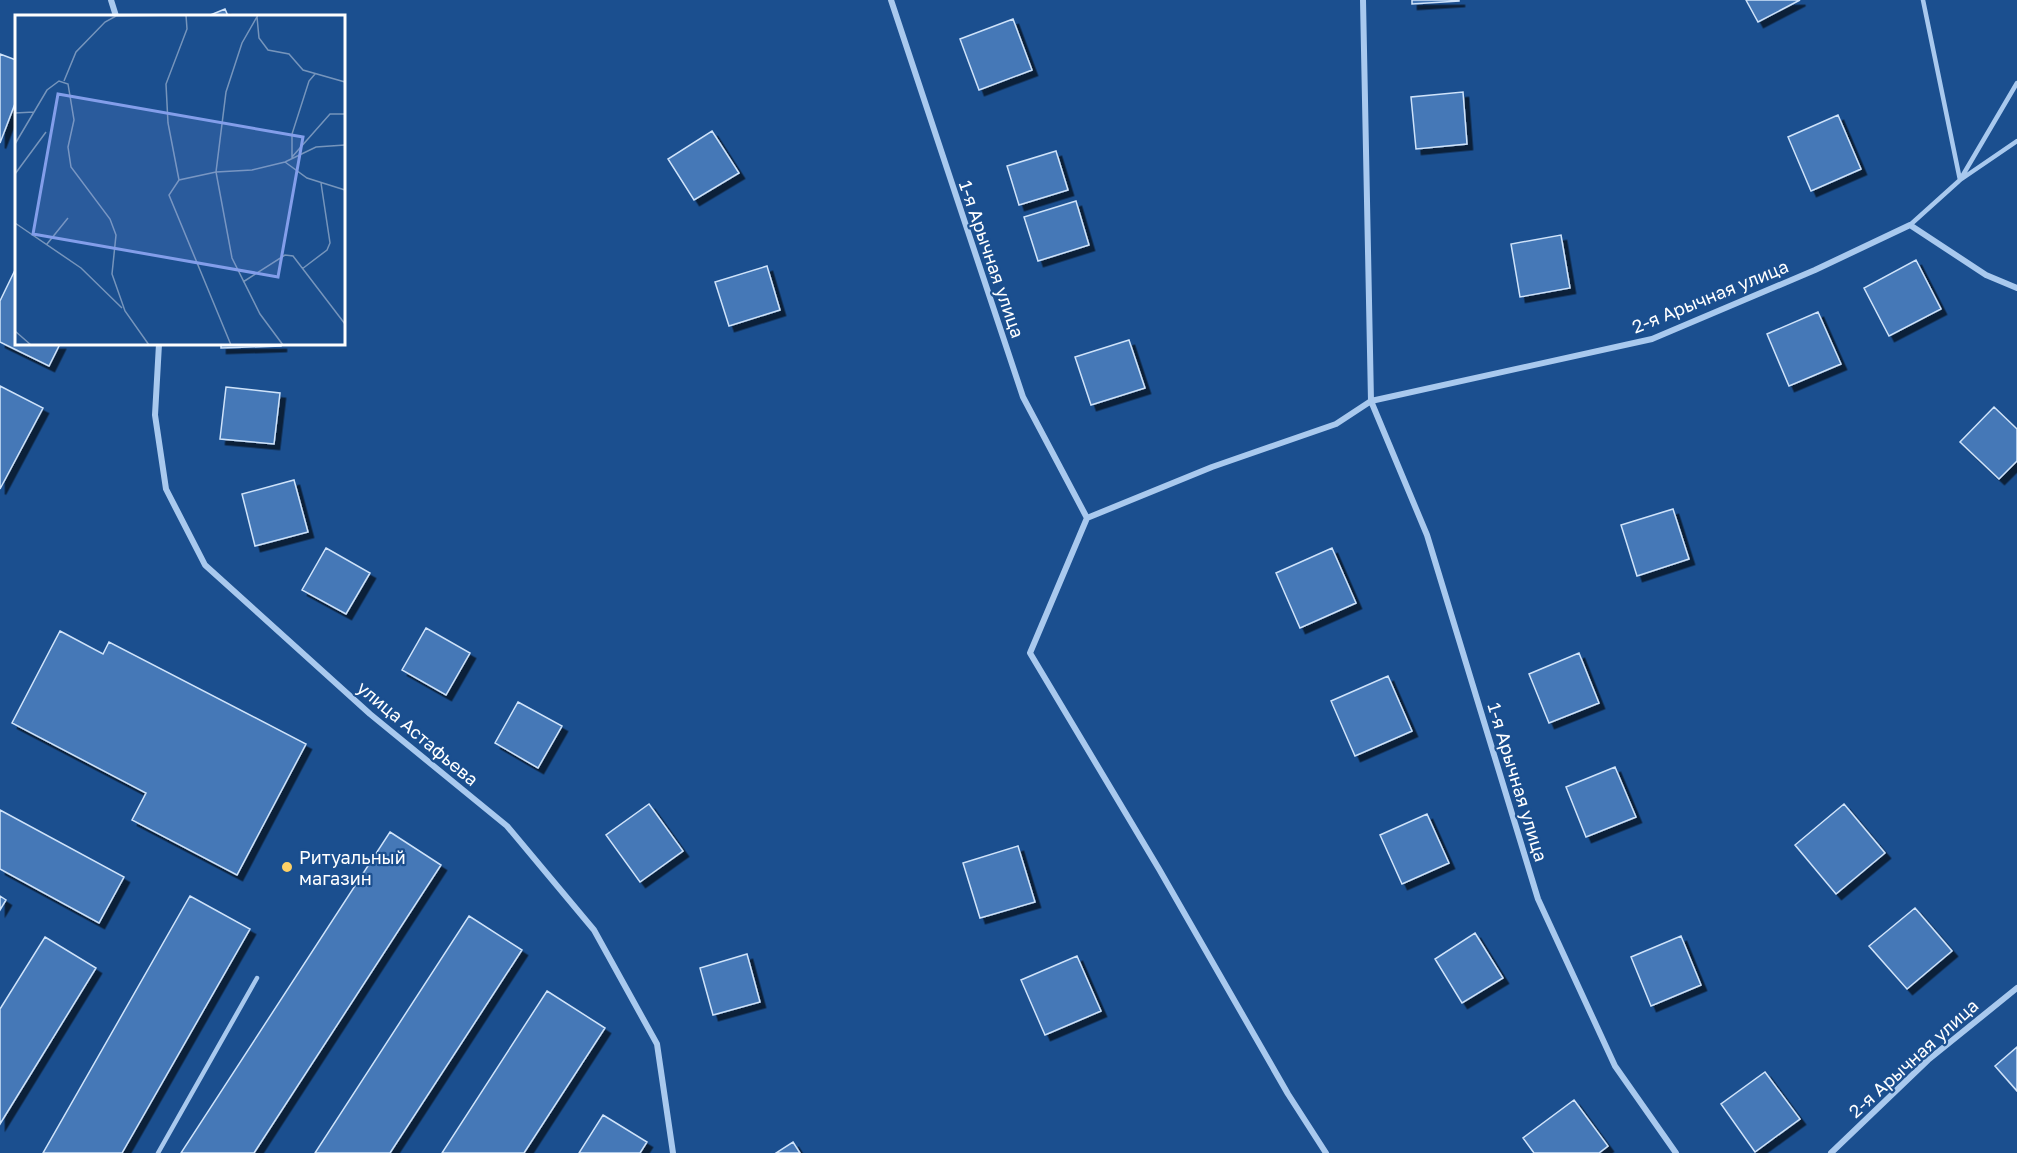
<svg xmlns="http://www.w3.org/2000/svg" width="2017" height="1153" viewBox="0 0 2017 1153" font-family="'Golos Text',sans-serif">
  <defs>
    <filter id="shadow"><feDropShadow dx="5.5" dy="5.5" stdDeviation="0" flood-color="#0009"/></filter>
  </defs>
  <rect width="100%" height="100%" fill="#1b4f8f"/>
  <path fill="#4478b7" stroke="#cfe3fa" stroke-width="1.5" filter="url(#shadow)" d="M1412 0H1459V1L1412 4Z
    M1746 0H1800L1758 22Z
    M225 9 228 16H208Z
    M1013 19 1032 70 979 90 960 39Z
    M0 54 16 60V101L0 143Z
    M1463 92 1467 144 1416 149 1411 97Z
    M1838 115 1861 169 1811 191 1788 137Z
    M712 131 739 173 694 200 668 159Z
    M1056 151 1068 190 1019 205 1007 166Z
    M1076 201 1089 245 1038 261 1024 217Z
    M1561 235 1570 288 1520 297 1511 244Z
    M1916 260 1941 309 1889 336 1864 288Z
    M767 266 780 310 729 326 715 282Z
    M16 268V344H60L49 366 0 342V301Z
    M1818 312 1841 364 1789 386 1767 334Z
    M1129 340 1145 388 1091 405 1075 357Z
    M221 344H281V346L221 348Z
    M0 386 43 408 0 489Z
    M226 387 280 393 274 444 220 439Z
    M1994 407 2017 429V461L1999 479 1960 442Z
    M294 480 308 532 255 546 242 494Z
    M1673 509 1689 559 1637 576 1621 525Z
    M326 548 370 573 346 614 302 590Z
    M1332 548 1356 603 1300 628 1276 573Z
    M426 628 470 653 446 695 402 670Z
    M60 631 103 654 109 642 306 744 237 875 132 820 146 793 12 723Z
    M1579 653 1599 703 1549 723 1529 674Z
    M1388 676 1412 731 1355 756 1331 701Z
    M518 702 562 726 538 768 495 743Z
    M1615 767 1636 817 1586 837 1566 787Z
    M649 804 683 851 640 882 606 835Z
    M1844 804 1885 853 1836 894 1795 845Z
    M0 810 124 877 99 923 0 869Z
    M1427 814 1449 863 1402 884 1380 835Z
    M390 832 441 865 254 1153H181Z
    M1018 846 1035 902 980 918 963 863Z
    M0 896 6 900 0 910Z
    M190 896 250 929 122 1153H43Z
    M1915 908 1952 951 1907 989 1869 946Z
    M469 916 522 950 390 1153H315Z
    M1475 933 1503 978 1462 1003 1435 959Z
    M1681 936 1701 985 1651 1006 1631 957Z
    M45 937 96 968 0 1124V1009Z
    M747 954 760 1002 713 1015 700 968Z
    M1077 956 1101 1011 1045 1035 1021 980Z
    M547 991 605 1028 524 1153H442Z
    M2017 1047V1091L1995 1066Z
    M1765 1072 1800 1119 1755 1152 1721 1104Z
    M1574 1100 1608 1146 1599 1153H1534L1523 1138Z
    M603 1115 647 1142 640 1153H579Z
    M793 1142 800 1153H776Z"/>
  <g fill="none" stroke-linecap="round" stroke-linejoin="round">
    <path stroke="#a9c9ee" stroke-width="4.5" d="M1923 0 1960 180 2017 83
      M1910 225 1960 180 2017 141
      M158 1153 257 978"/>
    <path stroke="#a9c9ee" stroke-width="6" d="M111 0 116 16
      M891 0 1023 397 1087 518
      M1363 0 1371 401 1427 535 1538 899 1615 1066 1676 1153
      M159 344 155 415 166 489 205 565 370 714 507 826 594 930 657 1044 673 1153
      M1326 1153 1288 1094 1159 869 1030 653 1087 518 1212 467 1336 424 1371 401 1652 339 1815 270 1910 225 1986 275 2017 288
      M1831 1153 1928 1060 2017 988"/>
  </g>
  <circle fill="#ffd166" stroke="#1b4f8f" stroke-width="2" cx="287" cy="867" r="6"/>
  <g text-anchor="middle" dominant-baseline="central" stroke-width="4.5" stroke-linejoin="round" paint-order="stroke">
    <g font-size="18" fill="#fff" stroke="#1b4f8f">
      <text transform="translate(992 259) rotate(71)">1-я Арычная улица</text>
      <text transform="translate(1710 296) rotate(-22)">2-я Арычная улица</text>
      <text transform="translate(418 733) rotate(40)">улица Астафьева</text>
      <text transform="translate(1518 782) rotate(73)">1-я Арычная улица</text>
      <text transform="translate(1913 1058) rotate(-42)">2-я Арычная улица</text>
    </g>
    <g font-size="18" fill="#fff" stroke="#1b4f8f" text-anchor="start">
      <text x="299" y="857">Ритуальный<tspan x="299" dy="21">магазин</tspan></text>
    </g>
  </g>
  <g transform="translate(15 15)">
    <rect width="330" height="330" fill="#1b4f8f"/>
    <path fill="none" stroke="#7695bc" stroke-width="1.5" d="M243 0 227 28 211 77 201 157 217 243 245 299 268 330M242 2 244 23 253 35 274 39 288 55 330 67M300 59 294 66 277 119V142L315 99H330M49 66 61 37 90 7 101 1 162 0M0 98 19 97M0 129 32 75 44 66 53 69 59 105 53 132 56 152 95 204 101 220 97 259 110 296 134 330M270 147 292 163 330 175M0 159 31 117M164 165 153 108 151 69 172 14 171 0M0 208 66 253 107 293M32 229 53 203M287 254 312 235 315 228 306 168M228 267 270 240 278 241 330 309M0 316 16 330M216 330 154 180 164 165 201 157 237 155 270 147 301 132 330 130"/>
    <path fill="#839eea" fill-opacity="0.15" stroke="#839eea" stroke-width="3" d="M43 79 288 122 263 262 18 219Z"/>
    <rect width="330" height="330" fill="none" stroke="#fff" stroke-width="3"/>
  </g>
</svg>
